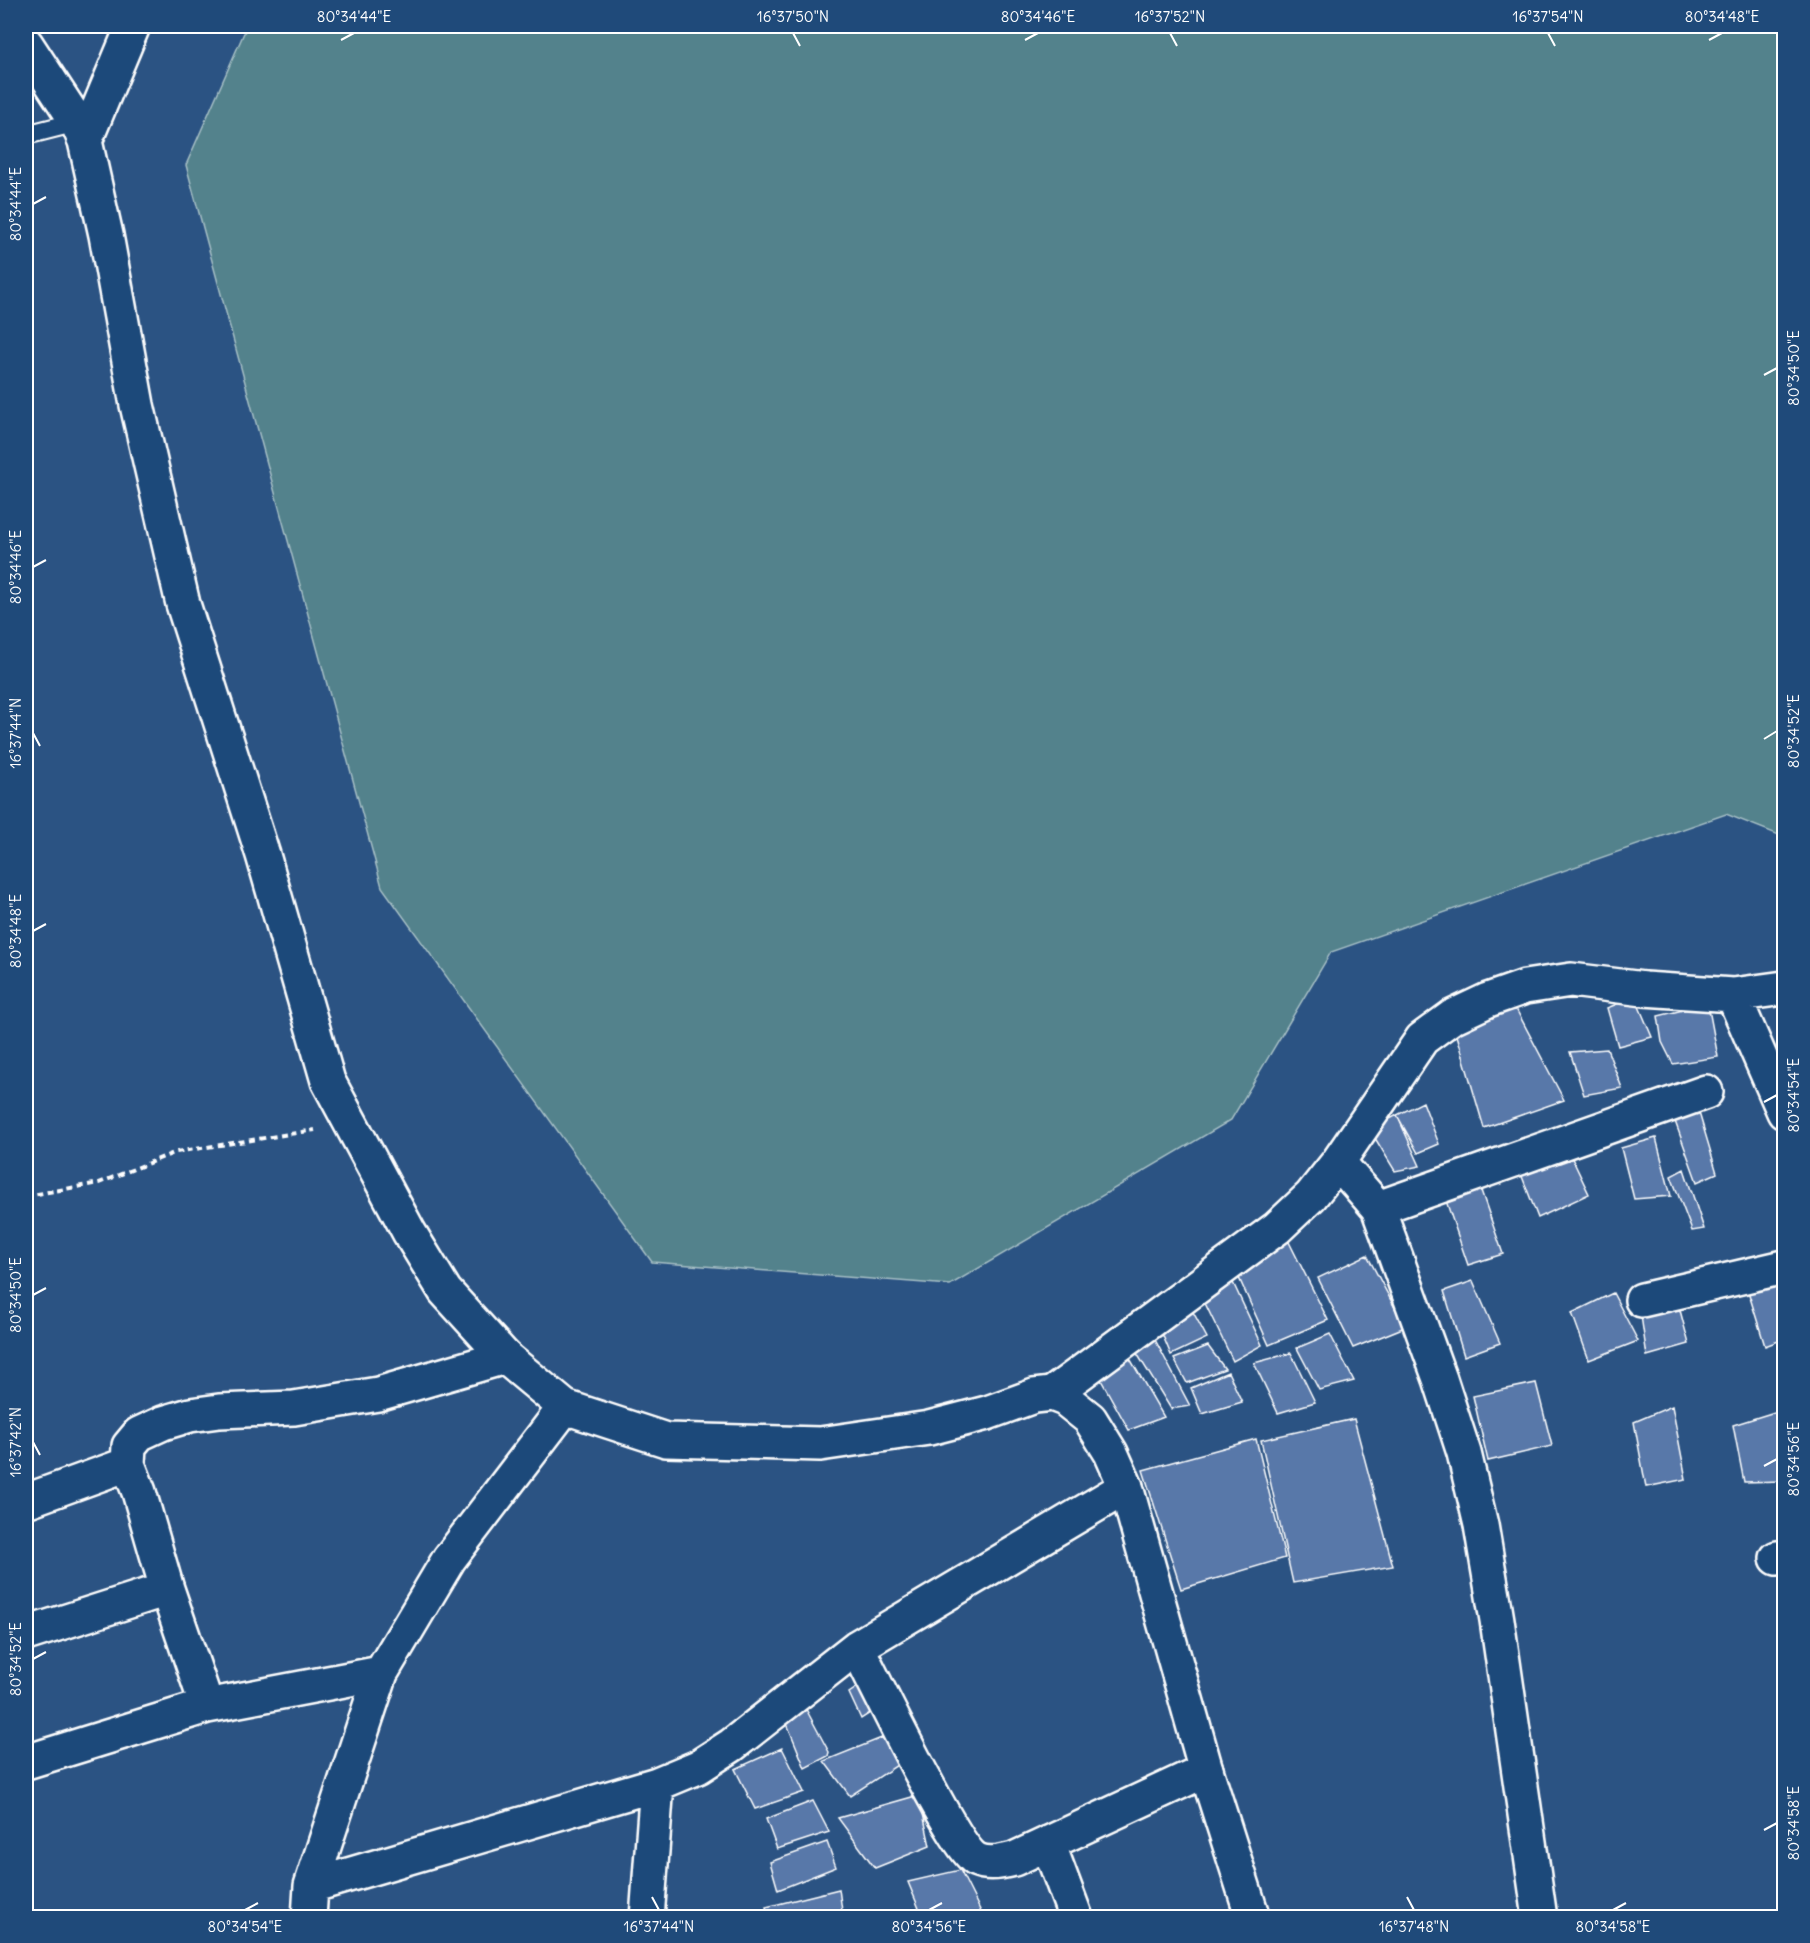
<svg xmlns="http://www.w3.org/2000/svg" width="1810" height="1943" viewBox="0 0 1810 1943" font-family="Delius,sans-serif">
  <rect width="100%" height="100%" fill="#2b5383"/>
  <filter id="ink" filterUnits="userSpaceOnUse"><feTurbulence type="fractalNoise" baseFrequency=".0167" numOctaves="2"/><feDisplacementMap in="SourceGraphic" scale="12" xChannelSelector="R" yChannelSelector="G"/><feConvolveMatrix kernelMatrix="1 2 1 2 8 2 1 2 1" color-interpolation-filters="sRGB"/></filter>
  <g filter="url(#ink)">
    <path fill="#52828c" stroke="#a8c0c6" stroke-width="1.5" d="M247 26H1784V837L1726 814 1331 952 1231 1120 950 1285 652 1262 382 887 186 165Z"/>
    <path fill="#5978a9" stroke="#fff" stroke-width="1.5" d="M1635 997 1652 1037 1618 1046 1607 1008Z
      M1708 1004 1718 1057 1673 1064 1662 1042 1658 1016Z
      M1515 1007 1564 1100 1484 1128 1454 1025Z
      M1607 1049 1622 1088 1584 1095 1570 1052Z
      M1423 1102 1439 1144 1418 1153 1397 1115Z
      M1697 1106 1717 1173 1697 1182 1672 1113Z
      M1397 1115 1420 1166 1395 1171 1370 1130Z
      M1656 1138 1671 1196 1634 1199 1621 1148Z
      M1569 1152 1589 1194 1538 1218 1518 1166Z
      M1684 1169 1704 1229 1692 1231 1671 1176Z
      M1477 1179 1503 1254 1468 1265 1444 1195Z
      M1284 1232 1328 1320 1269 1345 1235 1269Z
      M1367 1255 1405 1327 1353 1348 1318 1278Z
      M1229 1274 1262 1345 1233 1361 1201 1295Z
      M1473 1281 1500 1343 1464 1356 1444 1291Z
      M1784 1284V1339L1765 1346 1748 1291Z
      M1613 1293 1638 1341 1589 1360 1572 1313Z
      M1677 1299 1689 1344 1647 1356 1640 1309Z
      M1192 1310 1207 1338 1171 1355 1158 1324Z
      M1152 1334 1190 1406 1171 1409 1133 1347Z
      M1330 1334 1354 1381 1319 1390 1297 1348Z
      M1208 1346 1225 1369 1187 1383 1174 1359Z
      M1125 1350 1164 1417 1129 1430 1095 1369Z
      M1291 1353 1315 1402 1278 1413 1254 1363Z
      M1228 1372 1242 1402 1202 1414 1191 1388Z
      M1536 1383 1552 1446 1488 1461 1473 1396Z
      M1672 1406 1686 1479 1646 1487 1634 1422Z
      M1781 1410 1784 1421V1481L1744 1482 1733 1425Z
      M1354 1419 1393 1566 1293 1583 1261 1440Z
      M1256 1439 1285 1558 1181 1589 1143 1470Z
      M868 1680 881 1706 861 1719 849 1693Z
      M800 1698 829 1752 828 1756 805 1768 783 1714Z
      M894 1733 905 1760 850 1796 824 1761Z
      M782 1748 804 1792 755 1809 735 1769Z
      M919 1795 930 1846 875 1868 838 1818Z
      M813 1801 829 1832 777 1849 766 1819Z
      M827 1842 836 1867 778 1890 770 1862Z
      M960 1870 984 1918H923L908 1882Z
      M839 1889 843 1918H769L766 1907Z"/>
    <g fill="none" stroke-linecap="round" stroke-linejoin="round">
      <g stroke="#fff" stroke-width="22">
        <path id="service" d="M26 135 77 122"/>
      </g>
      <g stroke="#fff" stroke-width="38">
        <path id="minor" d="M1733 995 1784 1112
          M1338 1162 1378 1208 1440 1379 1464 1453 1481 1525 1497 1620 1540 1918
          M1378 1208 1706 1092
          M1642 1300 1784 1267
          M1052 1394 1277 1228 1311 1196 1338 1162 1422 1039 1452 1017 1488 1000 1525 987 1571 980 1644 989 1733 995 1784 988
          M26 1501 128 1464
          M1777 1558 1784 1557
          M26 1634 167 1589
          M857 1647C874 1680 955 1849 977 1860 988 1865 1003 1862 1014 1859L1206 1770
          M207 1706 167 1589 139 1492 128 1464 129 1446 139 1434 163 1423 190 1415 219 1411 294 1408 378 1394 505 1357
          M26 1762 207 1706 381 1673
          M1048 1843 1076 1918
          M311 1886 657 1784 698 1767 732 1745 857 1647 1126 1487
          M309 1918 311 1886 381 1673 449 1559 565 1407
          M647 1918 657 1784"/>
      </g>
      <g stroke="#fff" stroke-width="38">
        <path id="secondary" d="M26 44 77 122 85 141 106 235 137 405 183 604 263 855 328 1081 409 1232 445 1291 505 1357 565 1407 666 1440 820 1444 929 1428 987 1413 1034 1396 1052 1394 1065 1399 1090 1419 1111 1453 1126 1487 1206 1770 1253 1918
          M85 141 133 26"/>
      </g>
      <path stroke="#fff" stroke-width="4" stroke-dasharray="6 4.5" stroke-linecap="butt" d="M26 1196 99 1183 176 1152 315 1130"/>
      <use href="#service" stroke="#1f4a7a" stroke-width="18"/>
      <use href="#minor" stroke="#1f4a7a" stroke-width="33"/>
      <use href="#secondary" stroke="#1f4a7a" stroke-width="33"/>
    </g>
  </g>
  <path fill="none" stroke="#fff" stroke-width="2" d="M793 33 800 46M1170 33 1177 46M1548 33 1555 46M341 40 354 33M1025 40 1038 33M1709 40 1722 33M33 204 46 197M1764 375 1777 368M33 567 46 560M33 733 40 746M1764 739 1777 731M33 931 46 924M1764 1102 1777 1095M33 1295 46 1288M33 1442 40 1455M1764 1466 1777 1459M33 1659 46 1652M1764 1830 1777 1823M652 1897 659 1910M1407 1897 1414 1910M245 1910 258 1903M929 1910 942 1903M1613 1910 1626 1903"/>
  <rect width="1810" height="1943" fill="none" stroke="#1f4a7a" stroke-width="66"/>
  <rect x="33" y="33" width="1744" height="1877" fill="none" stroke="#fff" stroke-width="2"/>
  <g font-size="15" text-anchor="middle" fill="#fff">
    <text x="354" y="22">80°34'44"E</text>
    <text x="793" y="22">16°37'50"N</text>
    <text x="1038" y="22">80°34'46"E</text>
    <text x="1170" y="22">16°37'52"N</text>
    <text x="1548" y="22">16°37'54"N</text>
    <text x="1722" y="22">80°34'48"E</text>
    <text transform="translate(16 204) rotate(-90)" y="5">80°34'44"E</text>
    <text transform="translate(1794 368) rotate(-90)" y="5">80°34'50"E</text>
    <text transform="translate(16 567) rotate(-90)" y="5">80°34'46"E</text>
    <text transform="translate(1794 731) rotate(-90)" y="5">80°34'52"E</text>
    <text transform="translate(16 733) rotate(-90)" y="5">16°37'44"N</text>
    <text transform="translate(16 931) rotate(-90)" y="5">80°34'48"E</text>
    <text transform="translate(1794 1095) rotate(-90)" y="5">80°34'54"E</text>
    <text transform="translate(16 1295) rotate(-90)" y="5">80°34'50"E</text>
    <text transform="translate(16 1442) rotate(-90)" y="5">16°37'42"N</text>
    <text transform="translate(1794 1459) rotate(-90)" y="5">80°34'56"E</text>
    <text transform="translate(16 1659) rotate(-90)" y="5">80°34'52"E</text>
    <text transform="translate(1794 1823) rotate(-90)" y="5">80°34'58"E</text>
    <text x="245" y="1932">80°34'54"E</text>
    <text x="659" y="1932">16°37'44"N</text>
    <text x="929" y="1932">80°34'56"E</text>
    <text x="1414" y="1932">16°37'48"N</text>
    <text x="1613" y="1932">80°34'58"E</text>
  </g>
</svg>
